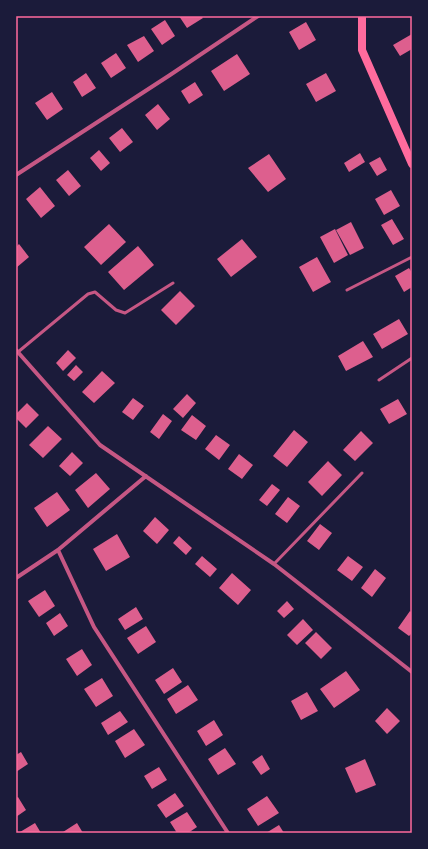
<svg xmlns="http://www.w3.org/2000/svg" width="428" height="849" viewBox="0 0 428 849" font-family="Lato,sans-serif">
  <rect width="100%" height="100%" fill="#1b1b3a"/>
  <path fill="#dd5f8e" d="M179 16H201L203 18 187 28Z
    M165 20 175 36 162 45 151 29Z
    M306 22 316 40 299 50 289 32Z
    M412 34V49L400 56 393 45Z
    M144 36 154 51 138 62 127 45Z
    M116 53 126 68 111 78 101 63Z
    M237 54 250 74 224 91 211 71Z
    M86 73 96 88 82 97 73 82Z
    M326 73 336 91 316 102 306 84Z
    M195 82 203 95 189 104 181 91Z
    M52 92 63 109 47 120 35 103Z
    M158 104 170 119 157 130 145 115Z
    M122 128 133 142 120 152 109 138Z
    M99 150 110 163 101 171 90 158Z
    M360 153 365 162 349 172 344 163Z
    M269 154 286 179 268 192 248 168Z
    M380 157 387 170 377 176 369 163Z
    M68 170 81 186 69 196 56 180Z
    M40 187 55 206 41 218 26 199Z
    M391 190 400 206 384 215 375 199Z
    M392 219 404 239 393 245 381 225Z
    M351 222 364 248 350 255 336 230Z
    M109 224 126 242 101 265 84 247Z
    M335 229 348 255 334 263 320 237Z
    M242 239 257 257 231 277 217 259Z
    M19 244 29 257 16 268V247Z
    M138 246 154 265 124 290 108 272Z
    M317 257 331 282 313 292 299 267Z
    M409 268 412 273V287L404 292 395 276Z
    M180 291 195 306 176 325 161 310Z
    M399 319 408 334 382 349 373 334Z
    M363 341 373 357 346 371 338 356Z
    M68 350 76 358 63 371 56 363Z
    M76 365 83 372 74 381 67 375Z
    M102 371 115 383 94 403 82 392Z
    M187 394 196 403 183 418 173 409Z
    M133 398 144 406 133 420 122 412Z
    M398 399 407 414 389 424 380 409Z
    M27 403 39 415 26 428 16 418V414Z
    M163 414 172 421 159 439 150 432Z
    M192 415 206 426 196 440 181 430Z
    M48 426 62 439 43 458 29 445Z
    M294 430 308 442 287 467 273 456Z
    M361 431 373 443 355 461 343 450Z
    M216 435 230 445 219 460 205 449Z
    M72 452 83 463 70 476 59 466Z
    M239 454 253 465 242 479 228 469Z
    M328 461 342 475 322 496 308 482Z
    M96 473 110 489 88 508 75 490Z
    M272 484 280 490 267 506 259 500Z
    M57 492 70 510 47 527 34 508Z
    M288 497 300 506 287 523 275 514Z
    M155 517 169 530 157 544 143 531Z
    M320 524 332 533 319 550 307 541Z
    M117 534 130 557 106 571 93 549Z
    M179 536 192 548 186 555 173 543Z
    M202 556 217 569 210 577 195 564Z
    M348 556 363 567 352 581 337 570Z
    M375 569 386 578 372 597 361 588Z
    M232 573 251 590 238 605 219 588Z
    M45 590 55 606 39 617 28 601Z
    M287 601 294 609 284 618 277 611Z
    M136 607 143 619 125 630 118 619Z
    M410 611 412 613V633L409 636 398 628Z
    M60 613 68 626 54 636 46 623Z
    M303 619 313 630 297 645 287 635Z
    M146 626 156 642 138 654 127 638Z
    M316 632 332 648 321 659 305 643Z
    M82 649 92 665 77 676 66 659Z
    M173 668 182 682 164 694 155 680Z
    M346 671 360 690 334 708 320 689Z
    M102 678 113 696 96 707 84 689Z
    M188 685 198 700 176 714 167 699Z
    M307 692 318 711 301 720 291 701Z
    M387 708 400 721 387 734 375 721Z
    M120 711 128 722 108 735 101 723Z
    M214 720 223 735 206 746 197 731Z
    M134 729 145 745 125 758 115 741Z
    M225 748 236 764 218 775 208 759Z
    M21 752 28 764 16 772V755Z
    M262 755 270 769 261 775 252 762Z
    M365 759 376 785 356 793 345 768Z
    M159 767 167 780 152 789 144 776Z
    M175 793 184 806 166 818 157 805Z
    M267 796 279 813 258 826 247 809Z
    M18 797 26 810 16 817V798Z
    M187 812 197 827 188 833H177L170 822Z
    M35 823 41 833H21L20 832Z
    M77 823 83 833H64L63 832Z
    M279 825 284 833H266Z"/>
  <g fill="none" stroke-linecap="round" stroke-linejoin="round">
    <path stroke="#c65784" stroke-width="3" d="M347 290 412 257
      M18 352 88 294 95 292 116 310 125 313 173 283
      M379 380 412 358
      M274 564 362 473"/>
    <path stroke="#c65784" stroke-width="4" d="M16 175 170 75 258 16
      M16 350 100 445 274 564 412 672
      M58 550 94 627 228 833
      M16 578 58 550 146 476"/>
    <path stroke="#ff6b9d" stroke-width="8" d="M362 16V50L412 164"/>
  </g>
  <rect width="428" height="849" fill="none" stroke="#1b1b3a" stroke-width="34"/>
  <rect x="17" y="17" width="394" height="815" fill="none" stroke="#ff6b9d" stroke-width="1.5"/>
</svg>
